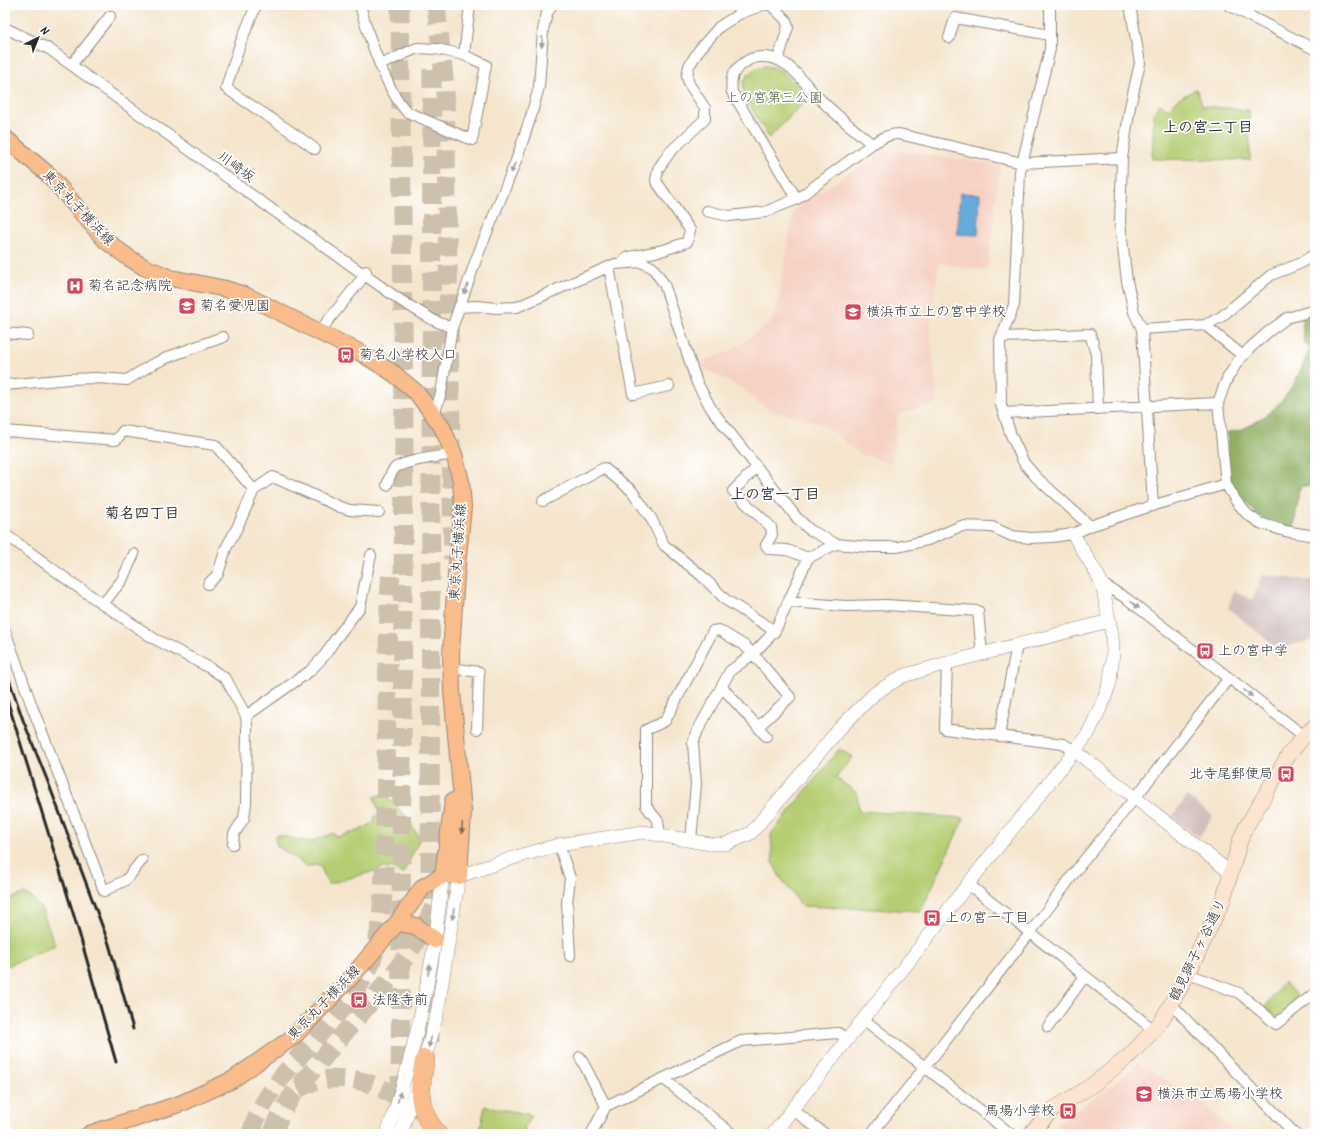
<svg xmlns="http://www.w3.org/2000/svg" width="1320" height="1139" viewBox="0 0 1320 1139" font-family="Kalam,'Klee One',sans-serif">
  <rect width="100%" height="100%" fill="#fff"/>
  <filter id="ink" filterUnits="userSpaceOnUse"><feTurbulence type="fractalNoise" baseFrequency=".025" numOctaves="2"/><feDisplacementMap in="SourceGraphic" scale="8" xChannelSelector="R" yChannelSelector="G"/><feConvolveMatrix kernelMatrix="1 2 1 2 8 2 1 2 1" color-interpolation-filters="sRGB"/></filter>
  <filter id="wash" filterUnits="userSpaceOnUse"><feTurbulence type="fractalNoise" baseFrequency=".012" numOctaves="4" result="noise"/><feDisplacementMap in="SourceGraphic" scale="16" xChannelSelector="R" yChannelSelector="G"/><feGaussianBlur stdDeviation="0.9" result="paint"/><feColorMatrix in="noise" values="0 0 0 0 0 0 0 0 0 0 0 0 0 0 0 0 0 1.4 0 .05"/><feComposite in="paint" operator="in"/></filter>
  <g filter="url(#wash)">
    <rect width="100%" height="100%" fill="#f5e5cd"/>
    <path fill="#f6d2c4" d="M885 149 1000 165 988 267 983 270 939 263 930 330 938 403 898 414 891 463 860 454 823 424 770 411 744 390 703 368V361L731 351 771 322 778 302 794 210Z
      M1138 1063 1203 1103 1236 1134H1059L1057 1123 1113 1085Z"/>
    <path fill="#d1bfbe" d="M1262 575 1315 581V640L1277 648 1228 608 1234 590 1252 600Z
      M1187 796 1213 816 1199 837 1172 817Z"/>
    <path fill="#b6ce73" stroke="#707c4f" d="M763 66 773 67 782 71 809 97 769 138C763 127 744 99 743 87 743 76 754 68 763 66Z
      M1196 89 1203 106 1249 110 1250 160 1152 159 1154 113 1159 104 1169 109 1178 99Z
      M839 749 852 757 836 778 857 793 859 811 964 818 921 911 802 906 780 877 773 863 771 834Z
      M386 792 390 802 393 801 401 812 403 813 420 838 403 874 391 867 387 870 384 867 375 871 328 884 320 865 306 866 277 846 275 838 277 835 310 842 334 833 336 837 358 831 375 822 374 817 380 814 374 797Z
      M24 893 34 899 42 910 55 945 5 967V902Z
      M1284 982 1300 999 1277 1018 1265 1007Z
      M485 1106 531 1115 524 1129V1134H478L482 1121Z"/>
    <path fill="#90b165" stroke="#5e6e48" d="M1315 312V487L1302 486 1299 490 1294 528C1266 520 1257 519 1239 493 1235 487 1231 482 1229 475 1226 462 1228 444 1228 432 1239 432 1245 428 1254 423 1284 406 1298 381 1309 349L1304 341 1301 317Z"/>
    <path fill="#66abdc" stroke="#486b84" d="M960 193 980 194 978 235 957 234Z"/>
  </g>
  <g filter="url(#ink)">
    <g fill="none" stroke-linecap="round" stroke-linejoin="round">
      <path stroke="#cdc0ad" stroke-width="19" stroke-dasharray="19 10" stroke-linecap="butt" d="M436 5 445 86 453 559
        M430 900 432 64
        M430 1042V978
        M298 1089C334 1069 378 1079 407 1106
        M400 1095 404 435 400 5
        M251 1134C266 1074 338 1027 367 972 382 942 382 906 384 873L389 603 391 567
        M272 1134 283 1110 292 1096C313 1069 335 1044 357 1018 392 977 423 941 441 888"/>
      <g stroke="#90887c" stroke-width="12">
        <path id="minor" d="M257 5 255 8 240 44 226 88C255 109 286 127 315 149
          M360 5C368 35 386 90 407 112L472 140 486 65 464 55 437 49 417 48 380 65
          M768 5H771L786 20 788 27 778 60
          M1050 5V49L1020 172 1014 305 1000 340 1001 405 1011 435 1024 463 1036 477 1090 526
          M1130 5 1140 63 1130 107 1122 158 1120 223 1127 281 1134 312 1142 329 1153 506
          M1228 5 1312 48 1315 47
          M5 28 49 49 239 186 400 300 433 320 452 328
          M949 38 955 18 1050 35
          M464 55 470 5
          M72 64 110 16
          M797 199 732 92C730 79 732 71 744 63 749 59 755 57 761 57 789 55 803 84 821 100 837 116 855 130 872 144
          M707 211 729 216 765 212 797 199 872 144C881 139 888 134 899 134L1022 163 1122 158
          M625 258 664 250 687 242 690 230 656 181 658 169 670 152 705 119V108L689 84 687 76 689 66 699 50 719 27 739 14 763 5
          M609 267 633 394 669 386
          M459 307 478 306 496 308 517 307 615 264 642 262 653 268 664 284 697 383 712 410 797 518 810 530 836 544 869 547H898L928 540 961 526 992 527 1012 536 1031 538 1052 537 1073 534 1090 526 1148 507 1226 484
          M1315 310 1287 318 1268 332 1250 348 1238 361 1228 377 1224 386 1218 403 1226 484 1236 501 1247 514 1260 523 1285 531 1315 536
          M1205 325 1221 317 1271 275 1299 264 1315 254
          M1142 329 1205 325 1243 356
          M319 332 365 275 366 271
          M5 333 28 335
          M1001 337 1090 334 1096 354 1098 409
          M5 385 69 379 96 378 127 380 151 365 171 356 223 337
          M1004 413 1218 403
          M434 415 441 393 452 328 477 257 516 161 531 116 539 87 543 30 547 13 552 5
          M5 431 116 440 123 431 215 445 254 490 273 477 340 507 350 510 379 512
          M757 467 733 491 771 527 772 535 766 545 769 549 787 550 808 558
          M387 485C389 479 390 473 395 468 406 460 439 457 454 454
          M543 501 604 468 632 491 651 518 664 545 702 576 726 600 775 631
          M5 534 72 583 153 638 210 668 226 679 246 716 247 727 246 803 244 818 234 834 233 844
          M208 584 218 574 226 548 237 528 254 490
          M1102 584 1126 598 1304 736
          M788 602 846 606 886 605 978 611 982 654
          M103 604 122 580 134 554
          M5 631 33 709 104 891 126 880 142 860
          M947 663 945 729 1063 744 1074 750
          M451 668 479 672 477 729
          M722 687 766 736
          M246 716 310 671 325 655 334 641 360 607 371 555
          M999 736 1017 645
          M660 835 658 821 646 806V730L665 721 713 631 719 630 745 646 753 654 790 697 758 727
          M691 841 696 784 693 743 698 730 730 671 753 654 775 631 808 558 836 544
          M559 845 570 878 567 903 570 956
          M968 884 1154 1030
          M1188 974 1239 993 1276 1024 1315 993
          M1172 1005 1295 1134
          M863 1019 1011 1134
          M1048 1027 1085 976
          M580 1057 606 1106
          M664 1079 732 1134
          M793 1110 825 1134
          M591 1134 606 1106 741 1041 838 1033 848 1039
          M871 1134 925 1067 1030 933 1081 864 1135 798 1229 678"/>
      </g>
      <g stroke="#90887c" stroke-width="14">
        <path id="tertiary" d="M1074 750 1231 873
          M387 1134C409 1072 424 1006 435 941 438 919 440 897 443 875
          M401 1134 425 1059 437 1014 459 876 522 855 559 845 643 832 710 844H726L751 833 840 728 875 693 903 676 947 663 1109 621
          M773 1134 917 951 968 884 1088 734 1104 700 1110 682 1113 651 1112 635 1102 584 1097 574 1073 534"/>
      </g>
      <g stroke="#90887c" stroke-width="16">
        <path id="secondary" d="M1030 1134 1052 1110 1091 1086 1129 1056 1154 1030 1163 1018 1188 974 1223 900 1240 841 1246 827 1288 756 1304 736 1315 726"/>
      </g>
      <g stroke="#90887c" stroke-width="18">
        <path id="primary" d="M5 138 49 175 105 240 129 258 144 267 171 278 226 289 247 296 361 353 393 373 416 392 441 425 454 454 461 481 463 507 456 575 451 654 452 691 463 811 459 876 443 875 423 887 397 923 354 974 293 1037 232 1080 182 1103 89 1134
          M443 875 453 801
          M397 923 416 926 435 940"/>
      </g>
      <g stroke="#90887c" stroke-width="20">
        <path id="motorway" d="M425 1059C419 1090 416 1107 437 1134"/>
      </g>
      <use href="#minor" stroke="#fff" stroke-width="10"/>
      <use href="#tertiary" stroke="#fff" stroke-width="13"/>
      <use href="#secondary" stroke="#fde4d0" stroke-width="15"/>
      <use href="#primary" stroke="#f9bc8a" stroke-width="16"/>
      <use href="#motorway" stroke="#f9bc8a" stroke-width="19"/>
      <path stroke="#2b2b2b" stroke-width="3" d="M5 668 23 720 48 782 109 944 133 1029
        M5 693 78 929 116 1062"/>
    </g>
    <defs><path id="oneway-solid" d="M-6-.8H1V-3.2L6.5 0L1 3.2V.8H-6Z"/></defs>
    <g fill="#a0a0a0">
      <use href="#oneway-solid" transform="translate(542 42) rotate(94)"/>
      <use href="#oneway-solid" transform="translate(513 168) rotate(112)"/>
      <use href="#oneway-solid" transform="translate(466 289) rotate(110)"/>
      <use href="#oneway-solid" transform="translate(1135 605) rotate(39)"/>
      <use href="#oneway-solid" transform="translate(1248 693) rotate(38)"/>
      <use href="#oneway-solid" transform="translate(453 914) rotate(99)"/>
      <use href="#oneway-solid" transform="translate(429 970) rotate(-79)"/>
      <use href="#oneway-solid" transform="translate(430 1042) rotate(105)"/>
      <use href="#oneway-solid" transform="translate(399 1097) rotate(-75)"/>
    </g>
    <use fill="#886c56" href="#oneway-solid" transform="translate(462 828) rotate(93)"/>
  </g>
  <defs>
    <g id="hospital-square" transform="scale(0.9)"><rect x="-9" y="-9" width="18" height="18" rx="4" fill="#d1495b" stroke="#fff"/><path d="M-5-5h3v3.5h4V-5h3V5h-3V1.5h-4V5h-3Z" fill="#fff"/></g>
    <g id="school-square" transform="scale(0.9)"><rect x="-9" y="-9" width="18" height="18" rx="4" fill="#d1495b" stroke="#fff"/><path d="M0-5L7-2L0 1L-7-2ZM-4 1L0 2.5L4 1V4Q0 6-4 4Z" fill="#fff"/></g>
    <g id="bus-square" transform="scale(0.9)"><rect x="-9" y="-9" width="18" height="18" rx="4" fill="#d1495b" stroke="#fff"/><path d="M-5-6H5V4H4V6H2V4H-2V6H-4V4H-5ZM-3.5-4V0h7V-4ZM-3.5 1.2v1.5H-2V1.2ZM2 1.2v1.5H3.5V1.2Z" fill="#fff"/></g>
  </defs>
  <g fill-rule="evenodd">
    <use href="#hospital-square" x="75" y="286"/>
    <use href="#school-square" x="187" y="306"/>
    <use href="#school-square" x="853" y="312"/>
    <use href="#bus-square" x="346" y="355"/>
    <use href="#bus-square" x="1205" y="651"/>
    <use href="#bus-square" x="1286" y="774"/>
    <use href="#bus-square" x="932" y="918"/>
    <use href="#bus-square" x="359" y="1000"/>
    <use href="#school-square" x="1144" y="1094"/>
    <use href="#bus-square" x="1068" y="1111"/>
  </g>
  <g text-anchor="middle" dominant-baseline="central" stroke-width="3.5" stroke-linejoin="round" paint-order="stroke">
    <g font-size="14" fill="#555c41" stroke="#fff">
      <text x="774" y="98">上の宮第三公園</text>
    </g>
    <g font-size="14" fill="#2b2b2b" stroke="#fff">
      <text transform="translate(236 167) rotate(36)">川崎坂</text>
      <text transform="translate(78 208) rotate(47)">東京丸子横浜線</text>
      <text transform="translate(458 552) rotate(-86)">東京丸子横浜線</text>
      <text transform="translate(1198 950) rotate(-64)">鶴見獅子ヶ谷通り</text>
      <text transform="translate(324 1003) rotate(-46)">東京丸子横浜線</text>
    </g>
    <g font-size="14" fill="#2b2b2b" stroke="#fff" text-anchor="start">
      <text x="88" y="286">菊名記念病院</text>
      <text x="200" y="306">菊名愛児園</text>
      <text x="866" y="312">横浜市立上の宮中学校</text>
      <text x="359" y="355">菊名小学校入口</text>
      <text x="1218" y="651">上の宮中学</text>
      <text x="1273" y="774" text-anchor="end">北寺尾郵便局</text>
      <text x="945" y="918">上の宮一丁目</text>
      <text x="372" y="1000">法隆寺前</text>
      <text x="1157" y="1094">横浜市立馬場小学校</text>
      <text x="1055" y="1111" text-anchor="end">馬場小学校</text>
    </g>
    <g font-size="15" font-weight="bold" fill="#2b2b2b" stroke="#fff">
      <text x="1208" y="128">上の宮二丁目</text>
      <text x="775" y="495">上の宮一丁目</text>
      <text x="142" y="514">菊名四丁目</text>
    </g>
  </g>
  <rect width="1320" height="1139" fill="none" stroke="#fff" stroke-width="20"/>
  <g transform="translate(38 38) rotate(43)" stroke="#ffffff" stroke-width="3" paint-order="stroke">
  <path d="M0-3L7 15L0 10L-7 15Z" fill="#2b2b2b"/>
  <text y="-6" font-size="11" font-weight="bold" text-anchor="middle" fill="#2b2b2b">N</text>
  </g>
</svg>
